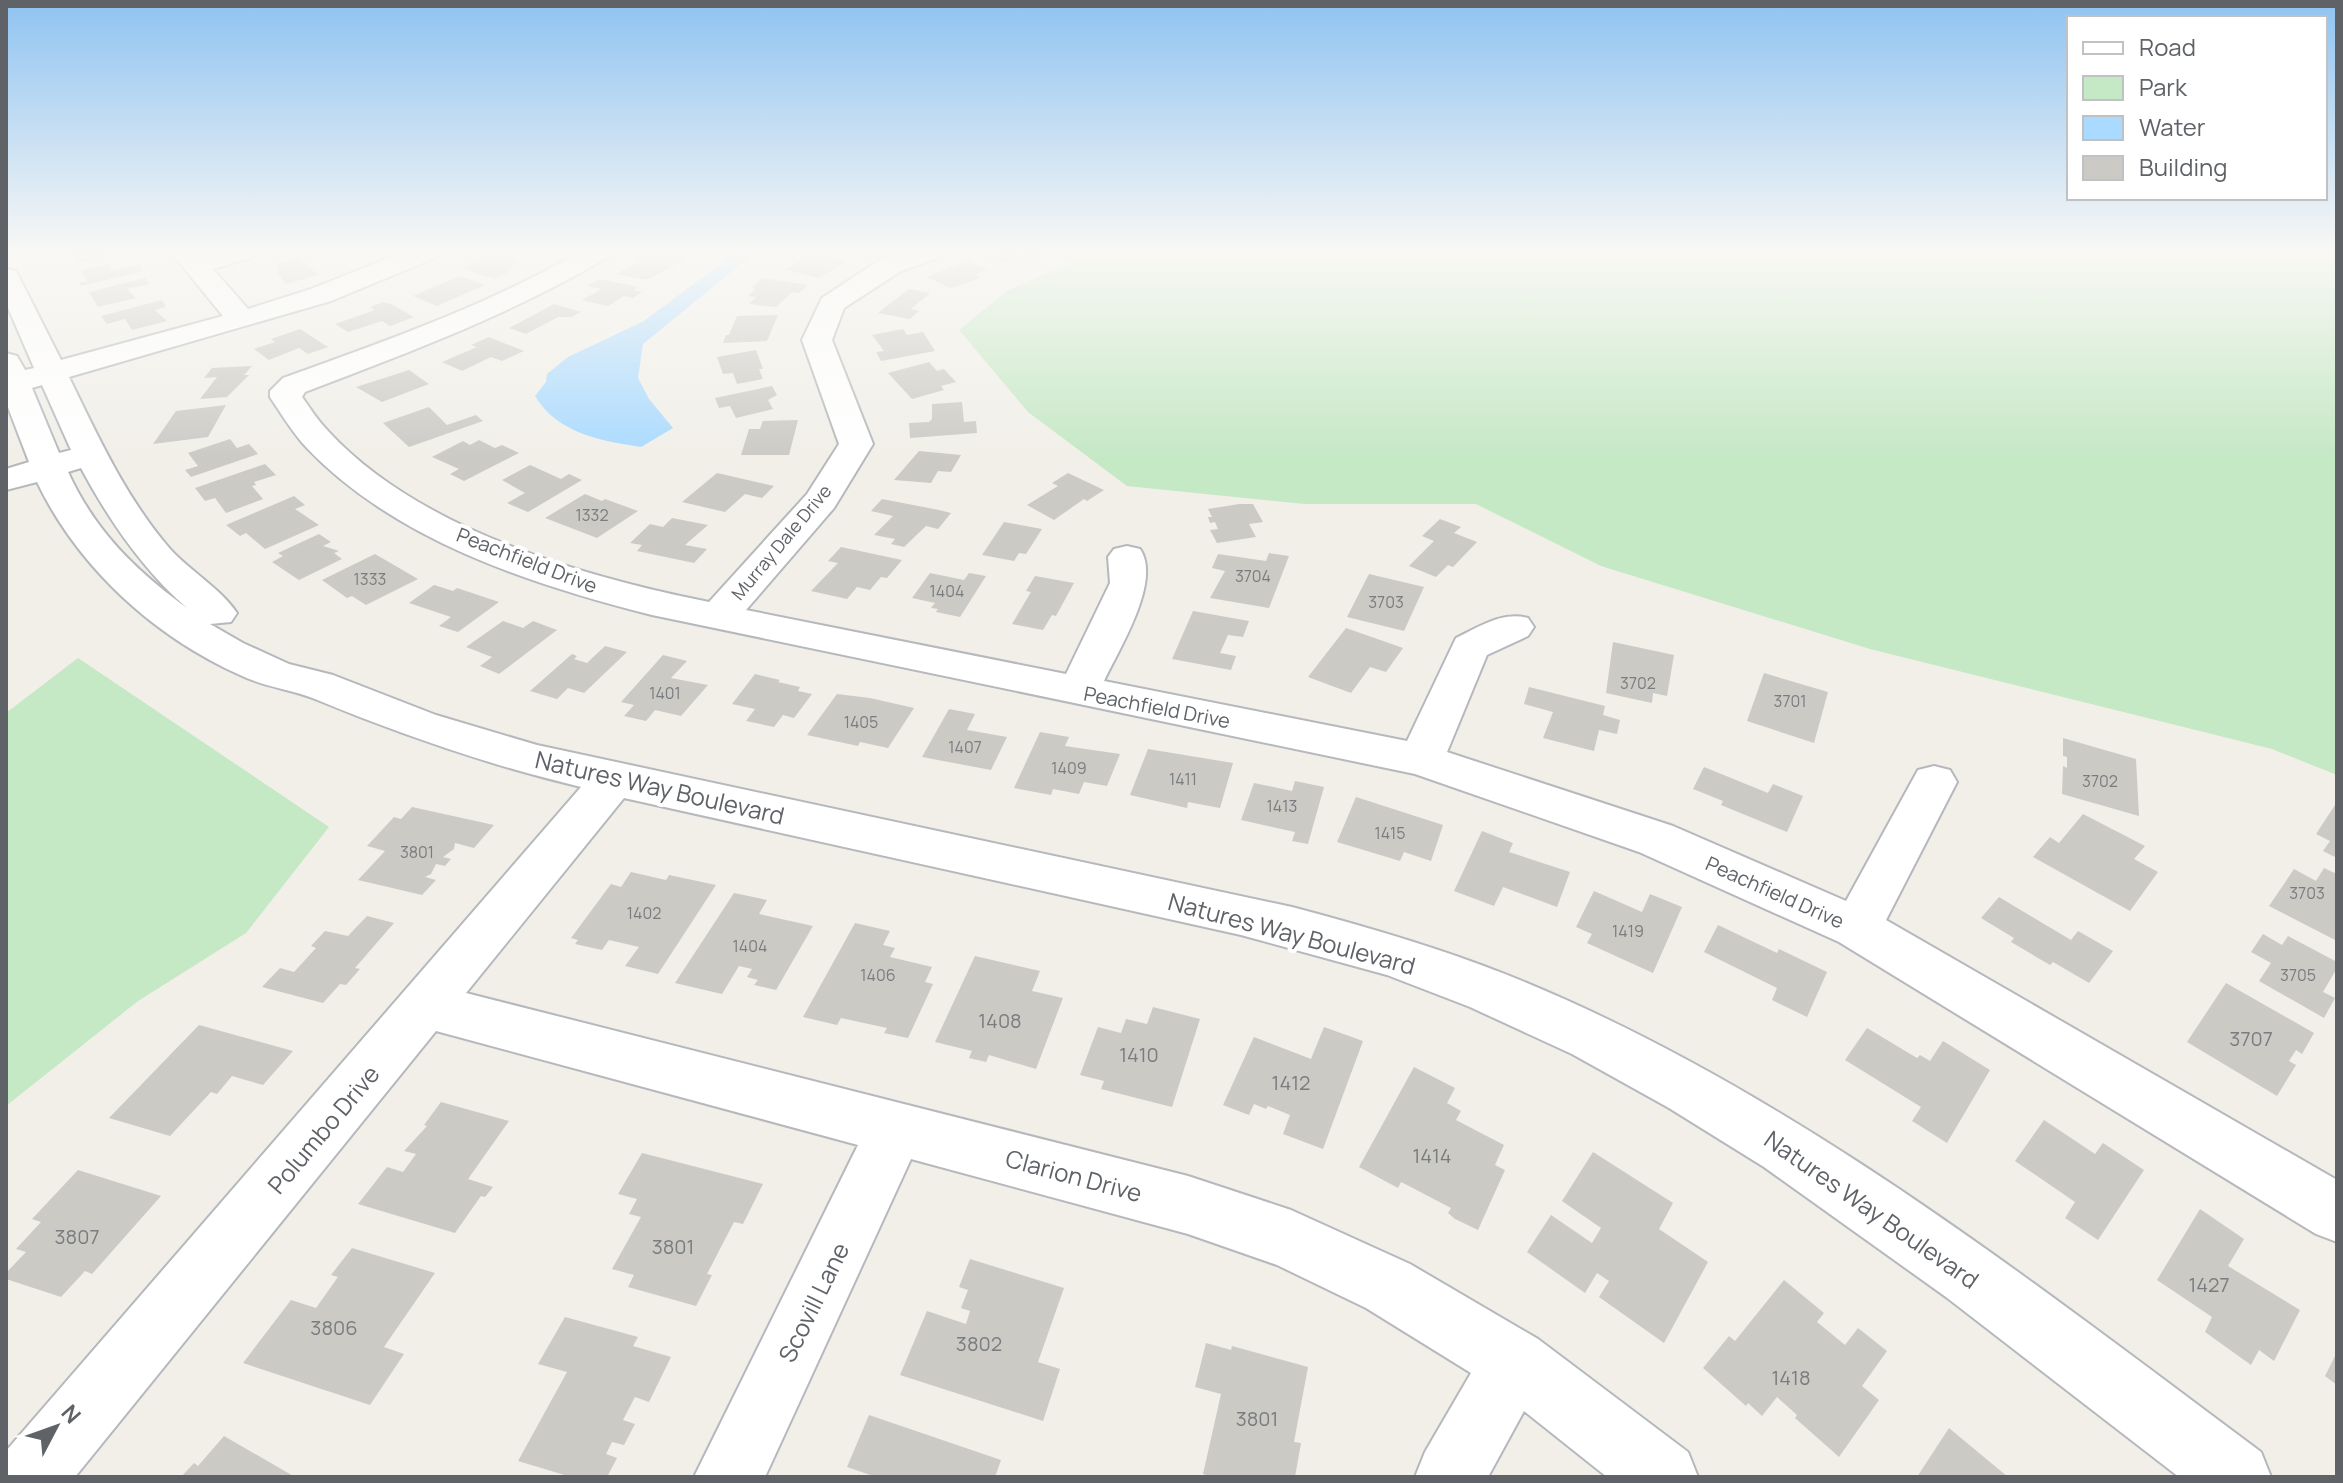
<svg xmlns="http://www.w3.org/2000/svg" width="2343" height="1483" viewBox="0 0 2343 1483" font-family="Manrope,sans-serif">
  <rect width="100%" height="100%" fill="#f1efe8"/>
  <path fill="#c5e8c5" d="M1099 251H2337V775L2272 749 1870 649 1601 566 1476 504H1305L1127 486 1028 412 959 330 1008 290Z
    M78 658 329 827 246 933 138 1001 6 1106V713Z"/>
  <path fill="#aadaff" d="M738 251H757L643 344 638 378 649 399 673 428 641 447C601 441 557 433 535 396L546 382 547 374 568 357 644 321Z"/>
  <path fill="#cccac5" d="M69 251H122V252L76 263Z
    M1001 251H1051L1028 261 1019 259 1011 264 989 257Z
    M646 252 686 260 646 280 616 274 641 260 634 259Z
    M812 254 845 262 819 278 785 270Z
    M498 256 520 262 506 269 512 270 495 279 462 268 485 257Z
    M298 258 319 275 286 284 276 271 280 270 275 264Z
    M968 261 988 269 974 275 981 278 951 288 926 277Z
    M109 264 113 271 139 265 143 271 81 286 79 283 87 281 81 270Z
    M460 276 485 285 437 306 413 296Z
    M145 278 149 284 127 289 136 298 98 307 89 292Z
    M762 278 808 285 799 293 792 292 776 307 749 304 756 297 748 296 756 289 751 288Z
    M599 279 639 287 633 290 642 292 633 298 624 296 608 306 582 300 602 289 587 286Z
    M909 289 930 293 911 309 919 311 910 319 878 313Z
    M162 300 166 307 155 310 167 321 132 330 125 319 107 324 101 316Z
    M383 302 391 304 414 317 390 326 382 321 348 332 335 324 375 310 370 307Z
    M554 304 581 312 571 317H558L526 334 509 328Z
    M778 315 767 341 723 343 726 335H729L737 316Z
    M300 329 328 347 308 354 299 348 269 360 254 349 275 342 271 339Z
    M903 329 907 335 923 332 935 351 881 361 876 352 884 351 872 335Z
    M489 337 524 351 502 361 491 357 462 371 442 362 477 347 471 345Z
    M756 350 763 369H759L763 379 737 384 733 373 723 374 717 357Z
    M929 362 937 371 944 369 956 382 941 386 944 390 912 399 888 373Z
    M252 366 244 375H249L227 397 200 399 217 377 204 378 212 368Z
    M409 370 429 384 382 402 356 387Z
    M772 386 777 395 768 400 773 409 736 418 730 406 719 408 715 398Z
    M962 402 964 422 976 421 977 433 910 438 909 423 929 422 932 419V404Z
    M226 405 208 437 153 444 176 411Z
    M429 407 447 425 476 415 483 421 409 447 383 423Z
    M798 420 789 455H741L749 429H760L763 421Z
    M230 439 237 448 249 444 258 454 191 477 185 470 198 466 188 453Z
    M479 440 495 448 502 445 519 453 464 481 450 474 459 469 432 457 463 441 470 445Z
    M919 451 961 455 951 472 938 471 931 483 894 480Z
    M265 464 276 475 254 482 256 485 252 486 263 499 226 513 215 498 205 501 195 488Z
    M530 465 561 479 569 474 582 480 528 512 507 503 525 493 502 480Z
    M717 473 774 486 762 498 745 494 725 512 682 502Z
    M1068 473 1104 490 1087 501 1084 499 1054 520 1027 505 1058 486 1052 483Z
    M585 494 602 501 605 499 638 511 597 538 545 518Z
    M294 496 305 505 295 509 319 525 265 549 246 533 240 536 226 525Z
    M882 499 939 510 951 513 938 529 926 526 904 547 891 544 895 539 874 535 893 516 871 511Z
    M1239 504H1253L1263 522 1249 524 1256 537 1217 543 1210 530 1218 529 1215 522 1210 523 1208 517H1212L1208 509Z
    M672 518 708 525 685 545 707 549 694 563 637 551 642 545 630 543 650 524 663 527Z
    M1440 519 1461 527 1454 533 1477 542 1453 567 1448 565 1436 577 1409 566 1434 541 1422 536Z
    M1004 522 1042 529 1026 554 1019 553 1014 561 982 555Z
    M319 534 331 542 323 546 339 551 334 553 342 559 299 580 272 562 283 556 278 553Z
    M841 547 902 560 887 578 881 577 870 590 857 587 847 599 811 591 838 563 828 561Z
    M1269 553 1289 556 1269 608 1210 598 1225 571 1212 568 1218 554 1266 561Z
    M375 554 418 579 366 605 352 596 347 598 322 580Z
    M930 573 964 580 969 573 986 576 960 617 936 612 938 609 931 608 935 603 912 598Z
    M1369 574 1424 587 1404 631 1347 617Z
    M1035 576 1074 583 1056 616 1052 615 1043 630 1012 624 1031 592 1026 591Z
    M434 585 453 591 457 588 499 602 458 632 439 626 451 617 409 603Z
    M1193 611 1249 621 1243 637 1228 635 1220 653 1236 656 1231 670 1172 659Z
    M503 621 523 628 533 621 557 630 499 674 480 666 492 657 466 647Z
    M1346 628 1403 648 1386 672 1370 667 1351 693 1308 677Z
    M1613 642 1674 655 1667 696 1653 693 1652 703 1606 693Z
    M605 646 627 652 584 693 568 688 557 699 530 691 572 654 577 656 574 659 587 663Z
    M663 655 687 661 671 678 708 685 681 716 655 710 646 721 624 716 634 705 621 702Z
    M1764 673 1828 692 1814 743 1747 721Z
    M755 674 780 680 778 682 800 687 798 691 812 694 794 718 783 715 774 727 746 721 755 709 732 704Z
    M1529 687 1605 706 1603 715 1620 720 1617 734 1599 730 1594 751 1543 738 1553 712 1524 704Z
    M837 694 870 698 914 708 888 748 860 742 858 746 807 735Z
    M949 709 975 714 967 730 1007 737 991 770 922 757Z
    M1040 732 1069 737 1065 746 1120 754 1107 786 1084 782 1079 794 1053 789 1051 795 1014 788Z
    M2063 738 2136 759 2139 816 2062 794 2063 766 2067 768V757L2063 756Z
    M1148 749 1233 763 1220 808 1188 802 1187 808 1130 795Z
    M1704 767 1768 793 1773 784 1803 796 1787 832 1721 805 1723 801 1693 789Z
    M1295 781 1324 787 1308 844 1292 841 1295 832 1241 820 1254 783 1292 791Z
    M1356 797 1443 825 1431 861 1404 852 1400 861 1337 842Z
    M2337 802V858L2323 851 2330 841 2316 834Z
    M412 807 494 825 474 848 455 843 454 849 443 857 451 859 445 866 436 864 431 874 425 877 436 880 422 895 358 880 385 851 367 846 394 817 401 819Z
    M2083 814 2145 846 2134 859 2158 872 2130 911 2033 857 2050 837 2059 843Z
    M1482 831 1513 843 1509 852 1570 872 1557 907 1503 887 1494 906 1454 891Z
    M2324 868 2337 874V941L2269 906 2294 869 2316 881Z
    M631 872 666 880 669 875 716 885 658 974 625 966 639 947 609 940 602 950 575 944 578 940 571 938 611 884 621 887Z
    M1594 891 1642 912 1650 894 1682 907 1653 973 1587 943 1592 934 1576 927Z
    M734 893 767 900 759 914 813 926 776 990 754 985 758 980 747 977 752 969 739 966 722 994 675 983Z
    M1999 897 2071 940 2078 931 2113 951 2089 983 2053 962 2050 965 2011 942 2014 938 1981 918Z
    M367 916 394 923 355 968 360 969 346 985 340 984 323 1003 262 987 280 968 294 972 316 948 311 946 325 931 348 936Z
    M855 923 890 931 883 945 895 948 890 957 932 967 925 982 933 984 908 1038 884 1033 887 1028 841 1018 837 1025 803 1017Z
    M1718 925 1777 953 1779 949 1827 972 1807 1017 1772 1000 1777 988 1704 952Z
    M2263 934 2282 945 2288 936 2337 962V968L2323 992 2335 998 2324 1018 2259 981 2271 963 2251 952Z
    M975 956 1040 971 1032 991 1063 998 1036 1069 989 1055 986 1062 969 1058 972 1051 935 1042Z
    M2226 983 2314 1033 2302 1054 2296 1050 2289 1061 2296 1065 2277 1096 2187 1042Z
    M1153 1007 1200 1019 1172 1107 1101 1089 1104 1081 1080 1075 1098 1027 1121 1033 1126 1019 1147 1024Z
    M199 1025 293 1051 263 1085 232 1076 217 1094 211 1092 170 1136 109 1118Z
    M1324 1027 1363 1041 1323 1149 1283 1134 1290 1115 1268 1106 1266 1109 1254 1104 1249 1115 1223 1105 1254 1037 1311 1059Z
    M1867 1028 1917 1058 1920 1055 1930 1061 1943 1041 1990 1070 1947 1143 1912 1121 1921 1107 1845 1060Z
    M1414 1067 1455 1088 1447 1103 1461 1111 1456 1120 1504 1145 1495 1165 1505 1170 1478 1230 1455 1219 1448 1213 1451 1208 1405 1184 1401 1182 1398 1188 1359 1167Z
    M441 1102 509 1121 468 1179 493 1187 485 1197 481 1196 455 1233 358 1204 387 1167 403 1172 416 1154 404 1151 427 1126 424 1125Z
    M2044 1120 2095 1154 2103 1143 2144 1170 2098 1240 2065 1218 2075 1202 2015 1161Z
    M1593 1152 1673 1203 1659 1229 1708 1262 1664 1343 1599 1297 1609 1281 1597 1273 1585 1293 1527 1252 1551 1215 1592 1243 1601 1228 1562 1201Z
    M642 1153 763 1184 743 1224 734 1222 707 1274 712 1275 696 1306 628 1287 634 1275 612 1269 641 1217 629 1214 637 1199 618 1194Z
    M78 1170 161 1196 92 1274 85 1271 61 1297 6 1279V1273L26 1252 16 1249 41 1222 32 1219Z
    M2200 1209 2244 1239 2228 1266 2300 1310 2274 1361 2259 1350 2251 1365 2205 1332 2212 1317 2157 1280Z
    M352 1248 435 1273 384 1347 404 1354 370 1405 243 1363 291 1300 316 1308 338 1277 331 1275Z
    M970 1259 1064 1288 1038 1362 1060 1369 1043 1421 900 1375 927 1311 966 1324 970 1311 961 1308 968 1290 959 1287Z
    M1784 1280 1824 1313 1817 1322 1845 1345 1858 1328 1887 1351 1862 1386 1879 1400 1839 1457 1795 1418 1797 1415 1777 1397 1762 1416 1748 1403 1746 1406 1703 1368 1729 1336 1735 1341Z
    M565 1317 638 1337 633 1346 671 1357 649 1402 635 1397 623 1420 635 1424 624 1445 612 1442 606 1454 617 1458 607 1477H571L518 1461 567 1372 538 1364Z
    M1206 1343 1231 1350 1232 1346 1308 1367 1294 1442 1301 1443 1295 1477H1212L1203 1474 1221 1394 1195 1387Z
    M2337 1352V1385L2325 1376Z
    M869 1415 1001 1460 995 1477H876L847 1467Z
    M1949 1428 2008 1477H1917Z
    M224 1436 295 1477H181L194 1463 198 1466Z"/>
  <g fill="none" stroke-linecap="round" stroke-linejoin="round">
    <g stroke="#b5b8bc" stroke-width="4">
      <path id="minor" d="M170 251H197L201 255 217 251H257L253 257 213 269 248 309 311 289 406 251H441L437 257 331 301 69 377C98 437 126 498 170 549 190 571 220 588 237 613L231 622 210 624 243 643 289 664 333 675 436 715 537 745 1292 907C1364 926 1436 947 1505 974 1783 1085 2023 1275 2261 1452L2271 1477H2179L1946 1297 1764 1167 1669 1108 1572 1054 1470 1007 1387 975 1241 935 624 798 466 993 1188 1176 1291 1210 1410 1264 1538 1339 1688 1452 1698 1477H1607L1524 1411 1488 1477H1415L1425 1452 1471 1373 1366 1308 1277 1265 1188 1234 911 1159 765 1477H694L858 1145 436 1031 75 1477H6V1451L581 787C489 765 402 735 315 699 291 689 264 687 240 675 153 636 78 567 37 482L6 490V469L29 462 6 402V353L17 356 25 370 34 368 6 303V269L16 271 61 360 223 316ZM42 385 71 450 59 453 32 388ZM81 468C109 520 142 569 187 608 135 570 95 531 68 472Z
        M581 251H612L608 257C512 314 410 352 305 392L302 397C310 408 318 421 328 431 418 529 583 577 709 602L807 494 839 444 802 340 822 298 881 259 906 251H944L940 257 901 271 844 308 832 340 873 444 834 508 746 610 1066 674 1110 583 1108 557 1114 549 1127 546 1140 549C1162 581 1119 649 1104 681L1407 741 1456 638C1479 627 1502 611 1528 618L1534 627 1528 636 1487 655 1447 752 1673 826 1846 901 1918 770 1934 766 1950 770 1957 782 1886 920 2337 1180V1242L2316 1234 1839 942 1639 852 1415 774 652 615C530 584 394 540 306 447 292 432 281 413 270 397V391L283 378C385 341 487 306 581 251Z"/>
    </g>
    <use href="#minor" fill="#fff" fill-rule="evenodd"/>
  </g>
  <linearGradient id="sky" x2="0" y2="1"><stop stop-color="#8fc3f1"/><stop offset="0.55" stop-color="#f9f8f5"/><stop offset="1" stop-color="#f9f8f5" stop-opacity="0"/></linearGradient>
  <rect width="2343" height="458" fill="url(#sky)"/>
  <g text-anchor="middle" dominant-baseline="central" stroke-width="8" stroke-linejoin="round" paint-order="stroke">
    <g font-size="16" fill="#7a7d7f">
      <text x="592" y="515">1332</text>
      <text x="1253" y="576">3704</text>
      <text x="370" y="579">1333</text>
      <text x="947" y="591">1404</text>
      <text x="1386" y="602">3703</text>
      <text x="1638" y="683">3702</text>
      <text x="665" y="693">1401</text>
      <text x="1790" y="701">3701</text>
      <text x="861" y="722">1405</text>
      <text x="965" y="747">1407</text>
      <text x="1069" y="768">1409</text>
      <text x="1183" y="779">1411</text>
      <text x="2100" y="781">3702</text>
      <text x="1282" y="806">1413</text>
      <text x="1390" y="833">1415</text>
      <text x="417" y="852">3801</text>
      <text x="2307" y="893">3703</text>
      <text x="644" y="913">1402</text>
      <text x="1628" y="931">1419</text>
      <text x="750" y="946">1404</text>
      <text x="878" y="975">1406</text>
      <text x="2298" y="975">3705</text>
    </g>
    <g font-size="18" fill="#5f6368" stroke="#fff">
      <text transform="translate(781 542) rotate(-50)">Murray Dale Drive</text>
    </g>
    <g font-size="20" fill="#5f6368" stroke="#fff">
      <text transform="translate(527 560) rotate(21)">Peachfield Drive</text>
      <text transform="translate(1157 707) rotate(11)">Peachfield Drive</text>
      <text transform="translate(1775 892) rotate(24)">Peachfield Drive</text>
    </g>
    <g font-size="20" fill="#7a7d7f">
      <text x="1000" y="1020">1408</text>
      <text x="2251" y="1038">3707</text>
      <text x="1139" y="1054">1410</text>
      <text x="1291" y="1082">1412</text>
      <text x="1432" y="1155">1414</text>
      <text x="77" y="1236">3807</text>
      <text x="673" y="1246">3801</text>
      <text x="2209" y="1284">1427</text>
      <text x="334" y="1327">3806</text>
      <text x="979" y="1343">3802</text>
      <text x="1791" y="1377">1418</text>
      <text x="1257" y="1418">3801</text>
    </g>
    <g font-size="24" fill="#5f6368" stroke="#fff">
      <text transform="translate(660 787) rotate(13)">Natures Way Boulevard</text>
      <text transform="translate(1292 933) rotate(15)">Natures Way Boulevard</text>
      <text transform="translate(323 1129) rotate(-50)">Polumbo Drive</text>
      <text transform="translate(1074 1175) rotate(15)">Clarion Drive</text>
      <text transform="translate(1872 1209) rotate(35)">Natures Way Boulevard</text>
      <text transform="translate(813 1302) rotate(-64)">Scovill Lane</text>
    </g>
  </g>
  <rect width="2343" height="1483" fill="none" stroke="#5f6368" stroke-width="16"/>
  <rect x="2067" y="16" width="260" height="184" fill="#ffffff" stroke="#bfc1c3" stroke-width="2"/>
  <rect x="2083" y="42" width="40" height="12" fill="#ffffff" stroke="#bfc1c3" stroke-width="2"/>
  <text x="2139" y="56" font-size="24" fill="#5f6368">Road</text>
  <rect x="2083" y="76" width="40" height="24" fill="#c5e8c5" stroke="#bfc1c3" stroke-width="2"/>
  <text x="2139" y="96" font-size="24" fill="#5f6368">Park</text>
  <rect x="2083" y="116" width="40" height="24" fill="#aadaff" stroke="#bfc1c3" stroke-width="2"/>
  <text x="2139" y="136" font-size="24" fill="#5f6368">Water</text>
  <rect x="2083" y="156" width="40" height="24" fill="#cccac5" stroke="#bfc1c3" stroke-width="2"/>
  <text x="2139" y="176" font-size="24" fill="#5f6368">Building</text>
  <g transform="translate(56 1427) rotate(49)" stroke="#ffffff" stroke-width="6" paint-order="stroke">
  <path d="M0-6L14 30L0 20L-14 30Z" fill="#5f6368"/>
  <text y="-12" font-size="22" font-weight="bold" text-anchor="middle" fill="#5f6368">N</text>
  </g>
</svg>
